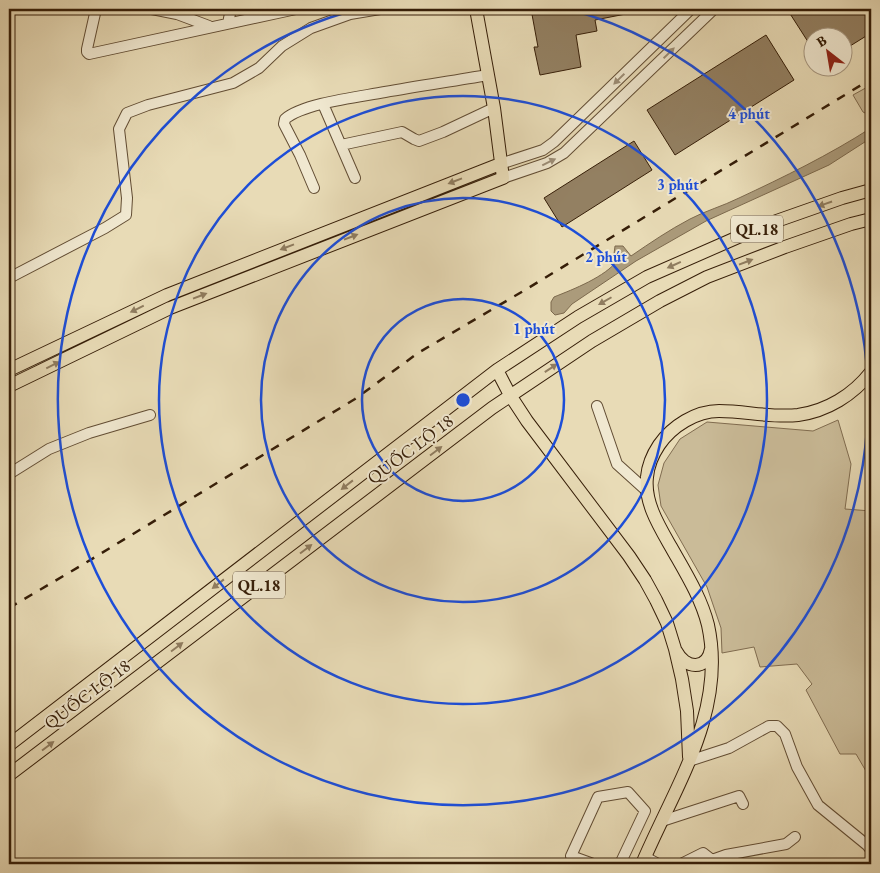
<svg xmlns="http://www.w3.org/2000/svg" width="880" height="873" viewBox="0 0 880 873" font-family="'EB Garamond',serif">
  <rect width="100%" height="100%" fill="#e8dbb6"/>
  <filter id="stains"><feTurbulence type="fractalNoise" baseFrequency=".004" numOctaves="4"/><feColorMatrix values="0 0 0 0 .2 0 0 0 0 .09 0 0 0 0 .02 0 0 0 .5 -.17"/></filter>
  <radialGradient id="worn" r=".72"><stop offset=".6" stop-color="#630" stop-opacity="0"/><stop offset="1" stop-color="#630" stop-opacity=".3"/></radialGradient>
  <path fill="#cabb98" stroke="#806c50" d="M871 85V116L863 112 853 95Z
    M838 420 851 464 845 509 871 511V811L866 808 870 778 856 754H840L806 690 812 684 797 664 760 667 754 647 722 653 721 628 707 587 661 506 658 485 664 463 680 439 707 422 813 431Z"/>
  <path fill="#ab9b7b" stroke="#7c694d" d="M871 128V138L829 165 706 221 636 261 572 304 564 313 555 315 551 311V302L554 297C574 289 605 277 618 260L614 254 615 246H623L631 256C650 243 669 230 690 219 705 211 723 206 739 198 784 177 829 155 871 128Z"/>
  <path fill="#938062" stroke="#361e08" d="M531 9H636V12L595 20 597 31 576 35 581 67 540 75 534 47H538Z
    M787 9H871V33L842 51V38H812V48Z
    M766 35 794 80 675 155 647 110Z
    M634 141 652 170 562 227 544 198Z"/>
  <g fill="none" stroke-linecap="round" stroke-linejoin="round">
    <g stroke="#624d34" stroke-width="12">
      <path id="minor" d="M96 9 87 49V52L89 54 296 9
        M152 9 177 14 209 26
        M228 23 231 9
        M323 104 355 178
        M341 145 402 132 414 139 419 141 443 132 494 108
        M500 164 543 150 554 142 691 9
        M503 178 547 163 564 153 714 9
        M314 188 300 155 284 124 285 119C304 103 359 97 385 92 419 86 453 81 488 75
        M9 278 105 228 126 215 127 198 119 129 127 113 148 105 233 83 259 68 282 46 311 28 350 14 380 9
        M597 406 617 464 648 492
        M9 474 49 449 89 433 150 415
        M689 761 729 748 769 726H777L785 734 797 767 818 805 867 845 871 850
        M662 821 739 796 743 804
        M645 857 658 864
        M593 864 571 856 598 797 628 792 645 811 620 864
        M681 864 703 853 712 860 726 855 786 844 795 837"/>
    </g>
    <g stroke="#361e08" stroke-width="14">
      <path id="major" d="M9 370 167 295 500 164
        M497 370 510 395 527 421 629 556 645 580 656 600 667 623 675 649 682 679 687 711 689 757
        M9 386 170 308 503 178 494 108 476 9
        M676 651C685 669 707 671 711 649
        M9 745 497 370 578 317 647 277 768 224 842 198 871 190
        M9 775 492 408 592 341 660 301 707 277 785 247 851 224 871 219
        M642 864C674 788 727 712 708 625 701 597 685 572 671 547 659 526 644 502 647 477 648 466 653 454 659 445 672 426 696 411 719 411 745 411 772 418 798 415 827 411 853 395 871 372"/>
    </g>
    <use href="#minor" stroke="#f0e8d0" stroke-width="10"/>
    <use href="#major" stroke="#e8dbb6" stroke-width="12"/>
    <path stroke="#361e08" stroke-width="2.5" stroke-dasharray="9 9" stroke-linecap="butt" d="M9 608 82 565 355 399 418 353 525 290 871 79"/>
  </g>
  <defs><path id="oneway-solid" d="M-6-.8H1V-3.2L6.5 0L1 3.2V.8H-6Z" transform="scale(1.25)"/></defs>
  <g fill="#9c8d76">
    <use href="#oneway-solid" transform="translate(669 53) rotate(-44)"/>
    <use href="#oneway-solid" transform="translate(619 79) rotate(136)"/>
    <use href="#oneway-solid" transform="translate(549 162) rotate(-26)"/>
  </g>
  <g fill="#8f7c5f">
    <use href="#oneway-solid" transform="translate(455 181) rotate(159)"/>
    <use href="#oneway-solid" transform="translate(825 204) rotate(161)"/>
    <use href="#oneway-solid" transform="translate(351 237) rotate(-21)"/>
    <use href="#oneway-solid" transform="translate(287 247) rotate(159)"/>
    <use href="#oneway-solid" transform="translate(746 262) rotate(-21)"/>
    <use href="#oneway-solid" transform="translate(674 265) rotate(156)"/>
    <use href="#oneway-solid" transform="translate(200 296) rotate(-21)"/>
    <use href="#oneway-solid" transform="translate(605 301) rotate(150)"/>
    <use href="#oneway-solid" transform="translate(137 309) rotate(154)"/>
    <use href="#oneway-solid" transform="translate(53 365) rotate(-26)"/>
    <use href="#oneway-solid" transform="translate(551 368) rotate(-34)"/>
    <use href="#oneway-solid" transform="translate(436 451) rotate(-37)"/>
    <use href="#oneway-solid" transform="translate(347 485) rotate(142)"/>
    <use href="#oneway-solid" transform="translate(306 549) rotate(-37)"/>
    <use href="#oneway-solid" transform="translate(218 584) rotate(142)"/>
    <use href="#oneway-solid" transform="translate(177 647) rotate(-37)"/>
    <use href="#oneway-solid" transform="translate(48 746) rotate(-37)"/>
  </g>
  <g fill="none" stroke="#1d4ed8" stroke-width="2.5">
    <circle cx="463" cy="400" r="101"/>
    <circle cx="463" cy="400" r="202"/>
    <circle cx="463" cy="400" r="304"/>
    <path d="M568 9A405 405 0 1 1 358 9"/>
  </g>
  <g text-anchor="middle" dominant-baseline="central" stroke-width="4" stroke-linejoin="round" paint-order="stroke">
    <g fill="#f0e8d0" stroke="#6e5b44" stroke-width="1">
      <rect x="731" y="215.5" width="52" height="27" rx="4"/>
      <rect x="233" y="571.5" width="52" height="27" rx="4"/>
    </g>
    <g font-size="16" font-weight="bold" fill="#361e08">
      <text x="757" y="229">QL.18</text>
      <text x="259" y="585">QL.18</text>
    </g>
    <g font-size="18" fill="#361e08" stroke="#f0e8d0">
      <text transform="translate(410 449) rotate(-37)">QUỐC LỘ 18</text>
      <text transform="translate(87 694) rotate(-37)">QUỐC LỘ 18</text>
    </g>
  </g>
  <circle cx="463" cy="400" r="8" fill="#1d4ed8" stroke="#f0e8d0" stroke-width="2.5"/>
  <g font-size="15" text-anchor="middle" font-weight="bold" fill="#1d4ed8" stroke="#f0e8d0" stroke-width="4" stroke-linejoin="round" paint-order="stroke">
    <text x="749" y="119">4 phút</text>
    <text x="678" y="190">3 phút</text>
    <text x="606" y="262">2 phút</text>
    <text x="534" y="334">1 phút</text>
  </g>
  <rect width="880" height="873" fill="none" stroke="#e8dbb6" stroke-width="30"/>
  <rect x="10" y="10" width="860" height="853" fill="none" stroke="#361e08" stroke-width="2.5"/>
  <rect x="15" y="15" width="850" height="843" fill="none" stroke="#361e08"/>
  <g transform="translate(828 52) rotate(329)"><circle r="24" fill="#f0e8d0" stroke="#a69780"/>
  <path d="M0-4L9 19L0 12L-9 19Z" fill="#8f2418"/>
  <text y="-8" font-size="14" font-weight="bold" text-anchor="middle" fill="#361e08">B</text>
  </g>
  <rect width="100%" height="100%" filter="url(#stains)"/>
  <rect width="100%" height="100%" fill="url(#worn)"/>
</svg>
